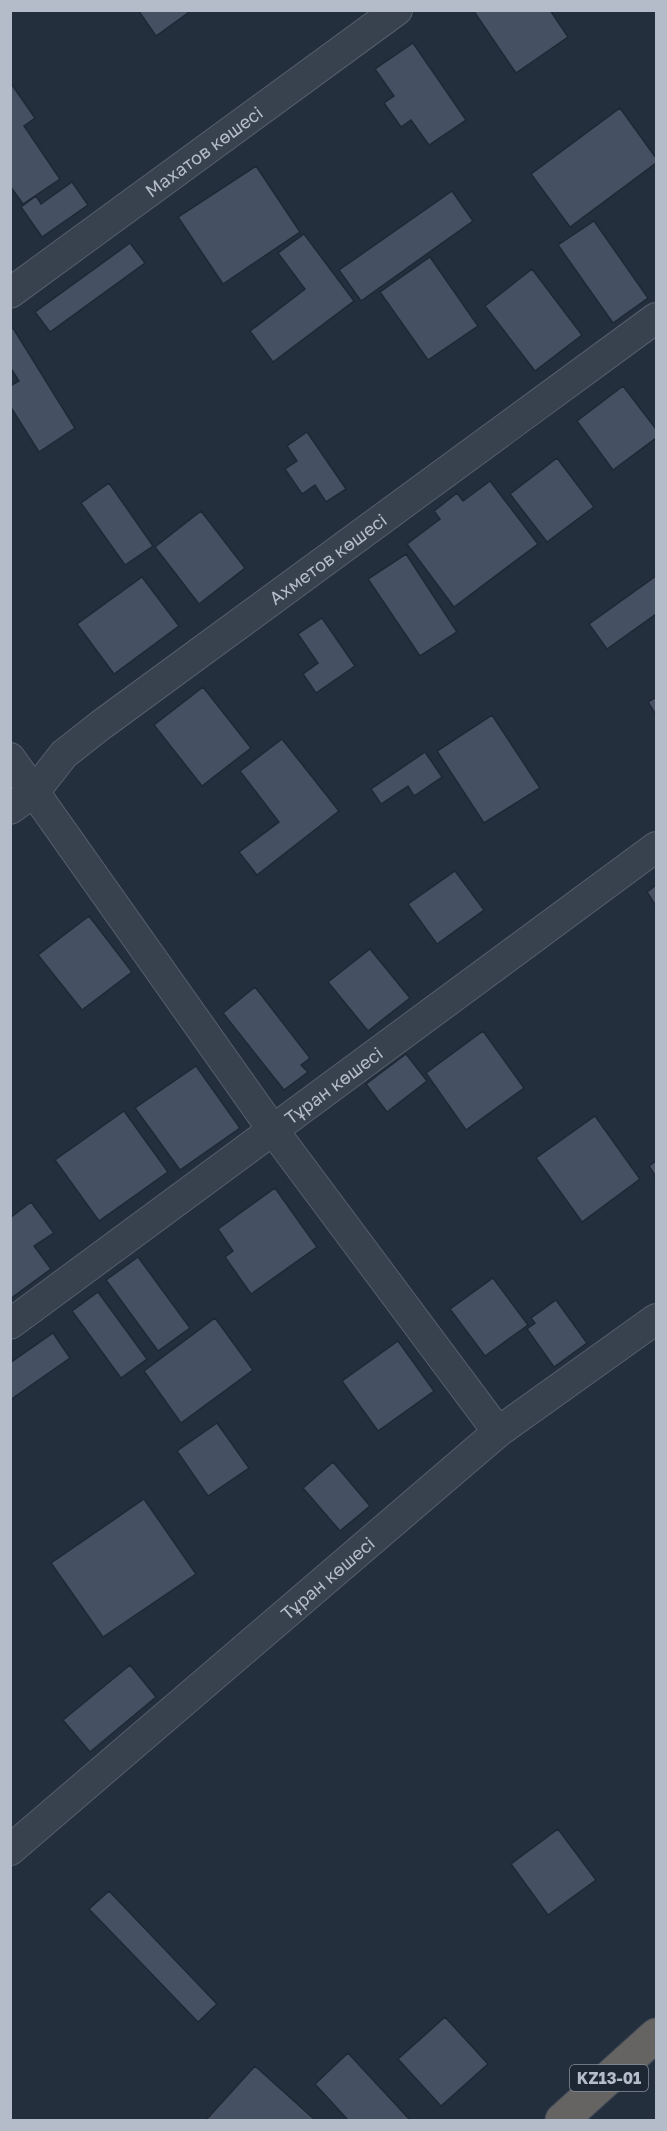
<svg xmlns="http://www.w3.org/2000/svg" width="667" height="2131" viewBox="0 0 667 2131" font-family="'Golos Text',sans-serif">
  <rect width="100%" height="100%" fill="#242f3e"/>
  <path fill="#455162" stroke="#1f2835" stroke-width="1.5" d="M138 10H192L156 36Z
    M473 10H550L568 37 516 73Z
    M413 43 466 120 429 145 411 120 401 127 384 103 394 96 375 69Z
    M10 82 35 118 24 126 60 179 23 204 10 186Z
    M620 108 656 158V163L570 227 531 174Z
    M256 166 300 232 223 284 178 217Z
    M72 182 88 205 42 237 21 207 36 196 41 204Z
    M452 191 473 221 361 301 339 270Z
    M594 221 648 298 613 323 558 245Z
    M304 234 354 301 273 362 250 331 305 289 278 253Z
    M130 243 145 263 50 332 35 312Z
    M430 257 478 326 428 360 380 292Z
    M532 269 582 335 535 371 485 306Z
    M13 328 75 428 39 452 10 406V386L19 381 10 367V330Z
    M623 386 656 429V438L613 470 577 421Z
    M307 432 346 489 326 502 315 485 302 494 285 469 297 461 287 446Z
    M557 458 594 507 547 542 510 494Z
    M490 481 538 544 454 607 407 544 440 519 434 511 457 493 463 501Z
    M109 483 153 546 125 565 81 503Z
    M201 511 245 568 199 604 155 547Z
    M406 554 457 632 420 656 368 579Z
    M656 576V614L607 649 589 624Z
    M142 577 179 626 114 674 77 624Z
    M322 618 355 666 316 693 303 674 318 663 298 634Z
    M203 687 251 748 202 786 154 725Z
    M656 697V715L648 702Z
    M492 715 540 788 484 823 437 751Z
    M282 739 339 811 257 875 239 852 279 822 240 771Z
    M425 752 442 777 414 796 408 786 381 804 371 789Z
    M455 871 484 910 437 944 408 904Z
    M656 885V906L647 892Z
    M89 916 132 972 82 1010 38 955Z
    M370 949 410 998 368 1031 328 982Z
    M255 987 310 1058 301 1065 308 1072 284 1090 223 1013Z
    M483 1031 524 1088 466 1130 426 1073Z
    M406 1054 427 1081 387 1112 366 1084Z
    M196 1066 240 1128 180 1170 135 1108Z
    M124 1111 168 1172 99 1221 55 1160Z
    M595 1116 640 1179 582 1222 536 1158Z
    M656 1161V1177L649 1166Z
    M275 1188 317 1247 251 1294 225 1257 233 1251 218 1229Z
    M31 1202 54 1233 34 1246 51 1269 10 1299V1218Z
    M138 1257 190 1328 158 1351 106 1280Z
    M493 1278 528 1325 485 1356 450 1309Z
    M98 1292 147 1359 121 1378 72 1311Z
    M556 1300 587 1343 554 1367 527 1329 535 1323 531 1318Z
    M215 1318 253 1370 181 1423 144 1371Z
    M53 1333 70 1358 10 1400V1363Z
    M398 1341 434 1391 378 1431 342 1381Z
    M217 1423 249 1468 208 1496 177 1451Z
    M333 1462 370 1506 340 1531 303 1488Z
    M144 1499 196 1574 103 1637 51 1563Z
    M130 1665 156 1697 90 1752 63 1720Z
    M558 1829 596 1880 548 1915 511 1864Z
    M109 1891 217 2004 198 2022 89 1909Z
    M445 2017 488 2064 441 2106 398 2059Z
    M348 2053 410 2120H348L315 2084Z
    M255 2066 315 2120H206Z"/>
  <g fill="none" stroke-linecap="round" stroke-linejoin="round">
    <g stroke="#565f6c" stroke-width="32">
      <g id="minor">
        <path id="s1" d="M10 293 397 10"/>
        <path d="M10 758 273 1130 498 1432"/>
        <path id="s2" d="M10 809 35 791 64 754 101 725 656 318"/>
        <path id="s3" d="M10 1324 656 847"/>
        <path id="s4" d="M10 1850 498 1432 656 1319"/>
      </g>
    </g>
    <g stroke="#434c59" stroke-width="35">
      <path id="trunk" d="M562 2120 656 2035"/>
    </g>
    <use href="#minor" stroke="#38414e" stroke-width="30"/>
    <use href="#trunk" stroke="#656462" stroke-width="33"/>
  </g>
  <g text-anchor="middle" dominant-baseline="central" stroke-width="4.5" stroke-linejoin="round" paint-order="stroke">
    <rect fill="#1d2633" stroke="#878f9c" stroke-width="1.5" x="570" y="2065" width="78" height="26" rx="4.5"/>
    <g font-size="16" font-weight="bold" fill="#b4bcc9">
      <text x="609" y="2078">KZ13-01</text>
    </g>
    <g font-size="18" fill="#b4bcc9" stroke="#1d2633">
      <text stroke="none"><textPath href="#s1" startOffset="240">Махатов көшесі</textPath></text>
      <text stroke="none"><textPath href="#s2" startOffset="406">Ахметов көшесі</textPath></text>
      <text stroke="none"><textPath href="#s3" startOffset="402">Тұран көшесі</textPath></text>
      <text stroke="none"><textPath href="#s4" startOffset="418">Тұран көшесі</textPath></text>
    </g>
  </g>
  <rect width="667" height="2131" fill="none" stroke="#b4bcc9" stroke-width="24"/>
</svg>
